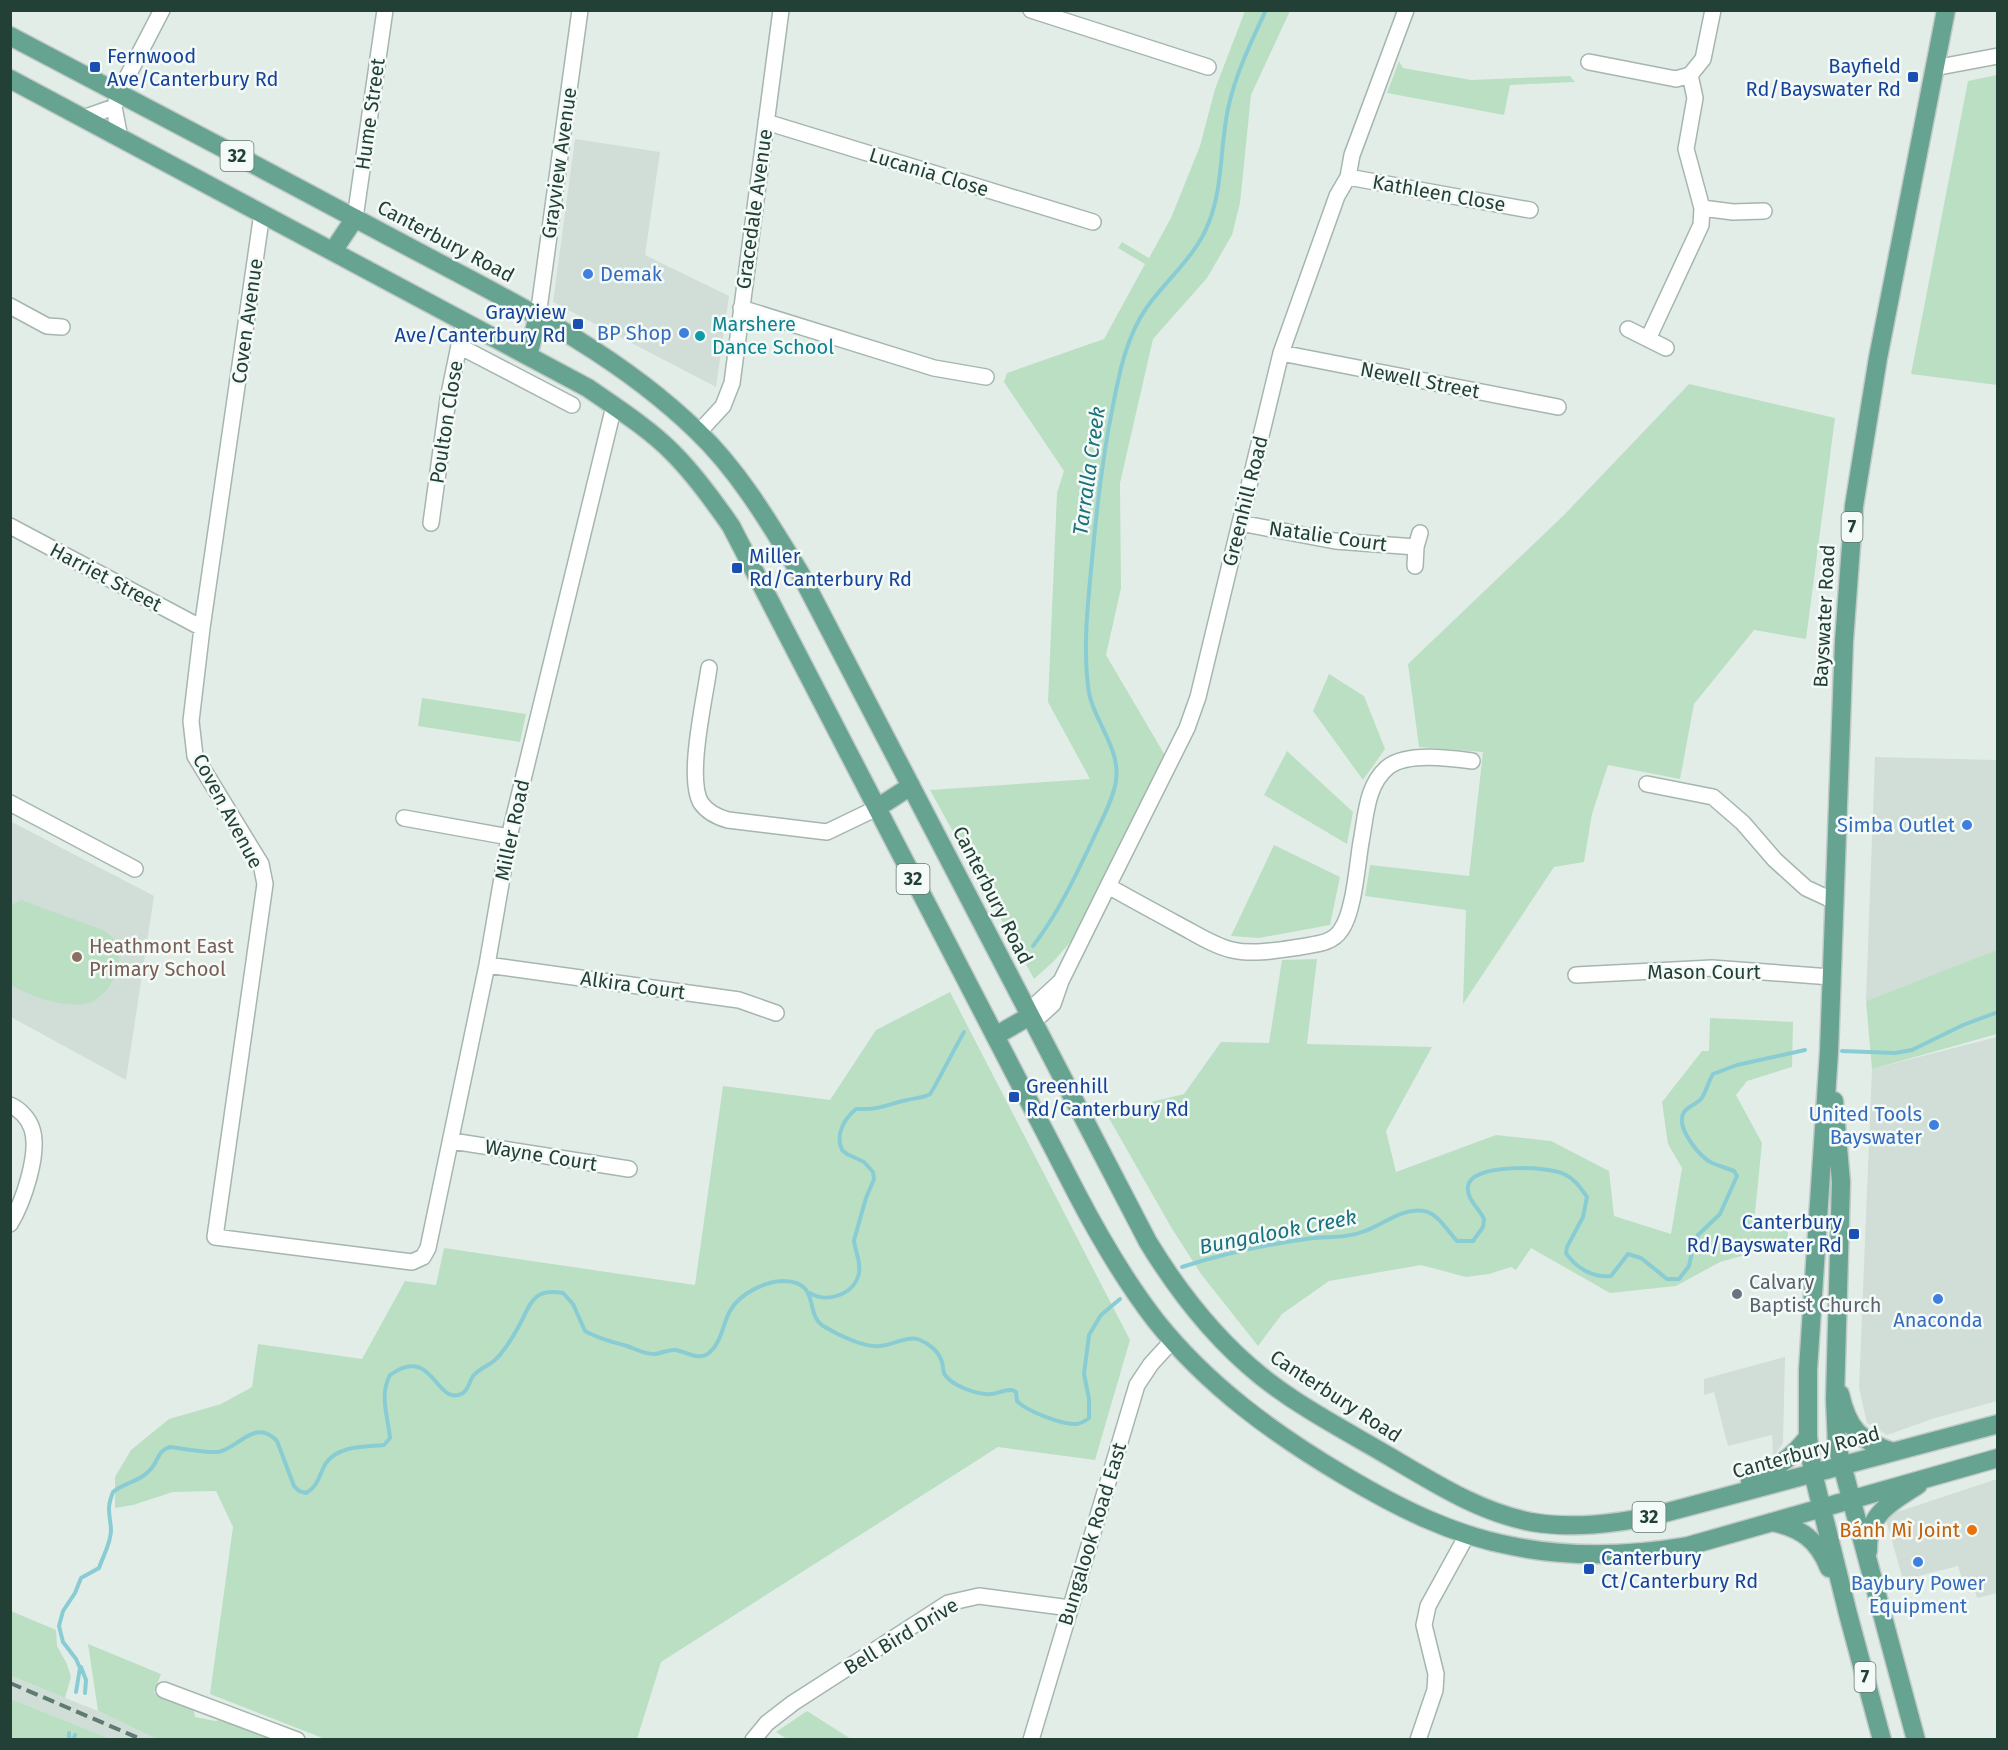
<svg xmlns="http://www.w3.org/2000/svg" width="2008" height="1750" viewBox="0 0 2008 1750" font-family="'Fira Sans',sans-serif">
  <rect width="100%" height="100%" fill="#e3ede8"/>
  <path fill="#d1ddd7" d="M575 139 660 152 645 255 729 296 716 387 553 302Z
    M1875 757 1997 760 1998 950 1866 1001Z
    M10 821 154 896 126 1080 11 1017Z
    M1997 1037V1401L1935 1418 1887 1435 1867 1423 1859 1388 1872 1069Z
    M1785 1357 1783 1443 1773 1458 1772 1435 1728 1446 1714 1392 1704 1395V1379Z
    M1997 1479V1593L1977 1598 1971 1577 1962 1579 1958 1566 1903 1580 1885 1516Z
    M10 1676 98 1711 157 1739H111L11 1699Z"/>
  <path fill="#bbdfc3" d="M1245 11H1290L1251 95 1240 203 1232 235 1207 278 1153 339 1120 483 1121 588 1106 655 1166 757 1073 939 1053 962 1034 979 930 790 1090 779 1048 702 1057 493 1064 471 1004 382 1007 373 1104 339 1145 264 1118 248 1122 242 1149 258 1171 218 1200 146 1215 89Z
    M1399 61 1403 68 1471 80 1570 76 1575 82 1510 85 1504 115 1387 93Z
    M1997 75V385L1911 374 1968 81Z
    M1689 384 1835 418 1806 639 1754 630 1694 704 1680 779 1608 765 1592 814 1584 862 1554 867 1463 1004 1466 910 1365 896 1370 865 1469 876 1483 752 1419 747 1408 664 1564 515Z
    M1329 674 1364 696 1385 749 1363 780 1313 711Z
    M422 698 526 714 520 742 418 726Z
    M1287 751 1353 812 1347 844 1264 795Z
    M1274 845 1340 877 1330 925 1259 938 1231 936Z
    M21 900C41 907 61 915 81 922 89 925 99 928 106 932 132 948 115 989 94 1001 73 1012 29 996 11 985V905Z
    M1997 950V1034L1872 1069 1866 1001Z
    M1317 959 1307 1044 1432 1047 1386 1131 1396 1172 1496 1135 1551 1141 1609 1171 1614 1216 1671 1234 1682 1168 1668 1144 1662 1102 1702 1051H1709L1710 1018 1793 1022 1792 1067 1747 1081 1736 1095 1762 1143 1754 1223 1788 1224V1243L1720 1262 1676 1286 1610 1293 1531 1248 1516 1270 1511 1267 1489 1274 1466 1277 1421 1265 1329 1281 1282 1314 1258 1346 1201 1274 1171 1227 1106 1113 1184 1094 1221 1042 1269 1043 1282 960Z
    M950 992 1130 1340 1095 1460 998 1447 661 1662 637 1739H325L210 1694 233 1527 216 1491 173 1492 133 1505 115 1508V1477L131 1450 169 1419 221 1404 252 1387 258 1344 362 1359 405 1281 436 1285 444 1248 695 1285 723 1086 830 1100 876 1030Z
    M11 1611 56 1630 57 1646 67 1664 71 1677 65 1698 11 1676Z
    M88 1644 161 1674 154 1693C163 1700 181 1701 193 1706L195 1717 215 1721 231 1718 287 1739H157L98 1711Z
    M11 1699 111 1739H11Z
    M807 1711 851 1739H787L776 1732Z"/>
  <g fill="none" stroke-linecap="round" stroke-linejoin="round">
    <path stroke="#8accd4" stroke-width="4" d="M1033 946C1059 912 1076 875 1094 837 1102 819 1113 800 1116 781 1121 746 1091 719 1088 686 1083 644 1088 602 1092 560 1096 515 1101 471 1109 426 1117 386 1123 341 1147 307 1167 279 1197 255 1209 222 1223 187 1220 146 1228 109 1235 75 1251 42 1266 10
      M1842 1051 1895 1053 1912 1050 1963 1025 1998 1012
      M1182 1267C1222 1254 1264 1245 1306 1239 1326 1236 1345 1239 1365 1231 1384 1224 1403 1207 1424 1211 1438 1213 1448 1232 1457 1241H1473L1483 1227 1484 1219C1479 1208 1466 1199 1468 1186 1471 1163 1548 1166 1564 1174 1575 1179 1580 1187 1587 1197L1583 1217 1567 1247 1566 1253C1576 1268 1593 1278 1611 1276L1628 1254 1641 1258 1667 1279H1679L1689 1266 1694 1243 1698 1235 1720 1214 1737 1176 1734 1171C1727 1168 1719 1166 1712 1163 1700 1157 1680 1132 1682 1118 1683 1107 1695 1106 1701 1099 1706 1093 1708 1082 1713 1074L1737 1065 1805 1050
      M810 1293C827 1304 855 1294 859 1273 861 1260 855 1252 854 1240L866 1198 874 1179 873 1172 864 1162 847 1154 842 1150C835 1135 844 1119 856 1109 880 1110 885 1105 907 1100 914 1098 924 1098 930 1094 933 1091 959 1040 964 1032
      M81 1667 86 1680 85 1693
      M76 1692 80 1668 76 1659 63 1642 59 1626 63 1611 75 1593 81 1578 99 1568C103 1556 111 1543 111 1530 110 1513 106 1510 113 1492 124 1483 138 1482 148 1472 159 1463 156 1451 170 1447 186 1449 203 1453 218 1452 238 1449 255 1417 277 1441L294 1486 299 1491 306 1493C319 1486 319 1474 326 1463 339 1445 365 1447 384 1445L390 1438C388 1416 379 1396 390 1375 434 1343 436 1409 463 1393 470 1388 469 1379 475 1374 482 1367 491 1365 497 1358 506 1349 514 1335 520 1324 531 1302 534 1288 563 1293L573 1304 585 1331C599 1339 612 1342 627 1346 636 1349 644 1354 654 1354 661 1354 668 1349 676 1350 687 1352 699 1362 710 1352 722 1341 723 1323 730 1311 739 1294 765 1281 784 1281 822 1282 803 1315 825 1327 838 1335 865 1348 880 1346 893 1345 908 1335 920 1340 930 1344 939 1352 942 1362 943 1366 943 1372 945 1375 953 1386 974 1393 986 1394 995 1396 1003 1389 1012 1390L1016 1392 1017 1401C1026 1411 1063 1425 1076 1424 1081 1424 1085 1421 1089 1418V1399L1084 1374 1089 1335 1101 1315 1120 1299
      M69 1740V1733
      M73 1740 75 1735"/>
    <g stroke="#a5b6af" stroke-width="18">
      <path id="street" d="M1031 10 1208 67
        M1589 62 1676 79 1690 75
        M1934 68 1998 56
        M83 118 114 107
        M766 122 1093 222
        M120 138 114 107 123 85 162 10
        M1348 177 1530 210
        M1702 208 1733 212 1764 211
        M262 213 202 628 191 721 195 756 261 864 265 884 215 1237 412 1262 423 1257 428 1248 487 965 509 837 614 406
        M355 218 385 10
        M10 306 47 326 62 327
        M741 308 934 368 986 377
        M538 316 580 10
        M1628 329 1666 348
        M1648 339 1701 225 1702 208 1686 149 1695 98 1690 75 1703 59 1713 10
        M459 346 572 405
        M1281 353 1558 407
        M699 432 723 406 732 383 781 10
        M431 523 448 399 464 321
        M1240 523 1335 541 1416 547
        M10 526 202 628
        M1415 566 1416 547 1420 533
        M709 668C705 698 686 778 701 803 708 813 717 817 728 820L827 832 877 808
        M1647 784 1713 797 1743 823 1775 860 1806 888 1834 901
        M10 803 135 869
        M404 818 509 837
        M1108 886C1131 899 1155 912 1179 925 1196 934 1214 946 1232 950 1253 955 1279 950 1300 947 1315 944 1332 944 1341 930 1354 912 1357 866 1361 842 1366 817 1366 785 1388 767 1407 752 1450 758 1472 761
        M487 965 739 1000 776 1013
        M1576 975 1712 968 1831 977
        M1061 981 1034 1006 1030 1016 1041 1015 1053 1004 1061 981 1108 886 1187 728 1198 697 1281 353 1337 196 1348 177 1352 155 1406 10
        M10 1105C20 1109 29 1119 32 1129 40 1153 23 1203 10 1224
        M452 1141 629 1169
        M164 1690 297 1740
        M753 1740 767 1723 793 1703 948 1603 979 1596 1070 1608
        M1031 1740 1137 1385 1151 1364 1173 1340
        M1418 1740 1435 1690 1436 1674 1424 1625 1428 1606 1467 1535"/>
    </g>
    <g stroke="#c1cac7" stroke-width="21">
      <path id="primary" d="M10 36C143 106 275 175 407 246 508 300 614 350 697 431 739 471 770 524 800 573L1148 1242C1179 1293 1214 1338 1261 1376 1301 1408 1348 1432 1392 1458 1436 1484 1480 1512 1531 1522 1573 1529 1612 1524 1653 1516L1998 1424
        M10 79 588 388C614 406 651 430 673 453 695 475 713 500 731 526L1077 1194C1100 1238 1125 1281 1156 1321 1208 1386 1274 1434 1345 1476 1397 1507 1452 1535 1512 1546 1570 1558 1629 1556 1688 1546L1998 1458
        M333 251 355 218
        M528 356 538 316
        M877 808 911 786
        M995 1036 1030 1016
        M1834 1101 1841 1182 1835 1399 1837 1446 1916 1740
        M1840 1394C1848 1429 1860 1441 1893 1452
        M1750 1481C1774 1470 1792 1458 1808 1437
        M1772 1522C1801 1528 1818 1540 1829 1568
        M1868 1551C1867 1514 1890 1503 1918 1485
        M1882 1740 1848 1614 1813 1473 1808 1437V1370L1829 1052 1844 641 1854 506 1878 358 1946 10"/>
    </g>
    <use href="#street" stroke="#fff" stroke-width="15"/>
    <use href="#primary" stroke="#66a491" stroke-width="18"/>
    <path stroke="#5d7b71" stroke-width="4" stroke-dasharray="12 6" stroke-linecap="butt" d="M10 1683 143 1740"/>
  </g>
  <g fill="#1a4fb4" stroke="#f4faf7" stroke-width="2">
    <rect x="89" y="61" width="12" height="12" rx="3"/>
    <rect x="1907" y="71" width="12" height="12" rx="3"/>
    <rect x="572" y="318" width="12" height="12" rx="3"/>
    <rect x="731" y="562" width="12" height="12" rx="3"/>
    <rect x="1008" y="1091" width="12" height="12" rx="3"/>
    <rect x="1848" y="1228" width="12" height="12" rx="3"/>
    <rect x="1583" y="1563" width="12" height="12" rx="3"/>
  </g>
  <g fill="#3f7fe0" stroke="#f4faf7" stroke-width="2">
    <circle cx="588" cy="274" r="6"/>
    <circle cx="684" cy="333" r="6"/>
    <circle cx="1967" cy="825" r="6"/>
    <circle cx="1934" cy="1125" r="6"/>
    <circle cx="1938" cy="1299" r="6"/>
    <circle cx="1918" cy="1562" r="6"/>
  </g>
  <circle fill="#0f9aa8" stroke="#f4faf7" stroke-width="2" cx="700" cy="336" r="6"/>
  <circle fill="#8d6e63" stroke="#f4faf7" stroke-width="2" cx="77" cy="957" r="6"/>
  <circle fill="#6b7280" stroke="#f4faf7" stroke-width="2" cx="1737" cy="1294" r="6"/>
  <circle fill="#e8710a" stroke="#f4faf7" stroke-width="2" cx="1972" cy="1530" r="6"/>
  <g text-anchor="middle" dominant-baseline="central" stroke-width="5" stroke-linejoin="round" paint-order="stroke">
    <g fill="#f4faf7" stroke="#617870" stroke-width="1.5">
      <rect x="220.5" y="141" width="33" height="30" rx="4.5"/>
      <rect x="1841.5" y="512" width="21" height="30" rx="4.5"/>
      <rect x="896.5" y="864" width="33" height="30" rx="4.5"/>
      <rect x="1632.5" y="1502" width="33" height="30" rx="4.5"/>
      <rect x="1854.5" y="1662" width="21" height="30" rx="4.5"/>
    </g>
    <g font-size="18" font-weight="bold" fill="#224036">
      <text x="237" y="156">32</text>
      <text x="1852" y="527">7</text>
      <text x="913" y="879">32</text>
      <text x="1649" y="1517">32</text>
      <text x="1865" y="1677">7</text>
    </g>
    <g font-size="20" fill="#164399" stroke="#f4faf7" text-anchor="start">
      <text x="107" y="56">Fernwood<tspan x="107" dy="23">Ave/Canterbury Rd</tspan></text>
      <text x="1901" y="66" text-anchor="end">Bayfield<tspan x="1901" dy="23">Rd/Bayswater Rd</tspan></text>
      <text x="566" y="312" text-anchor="end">Grayview<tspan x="566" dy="23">Ave/Canterbury Rd</tspan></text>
      <text x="749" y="556">Miller<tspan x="749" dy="23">Rd/Canterbury Rd</tspan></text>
      <text x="1026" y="1086">Greenhill<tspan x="1026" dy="23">Rd/Canterbury Rd</tspan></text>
      <text x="1842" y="1222" text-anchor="end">Canterbury<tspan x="1842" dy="23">Rd/Bayswater Rd</tspan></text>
      <text x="1601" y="1558">Canterbury<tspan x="1601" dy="23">Ct/Canterbury Rd</tspan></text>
    </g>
    <g font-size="20" fill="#224036" stroke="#f4faf7">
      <text transform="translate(370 114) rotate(-82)">Hume Street</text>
      <text transform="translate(559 163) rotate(-82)">Grayview Avenue</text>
      <text transform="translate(929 172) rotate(17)">Lucania Close</text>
      <text transform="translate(1439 193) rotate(10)">Kathleen Close</text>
      <text transform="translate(754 209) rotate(-82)">Gracedale Avenue</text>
      <text transform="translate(446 241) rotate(28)">Canterbury Road</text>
      <text transform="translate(247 321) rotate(-82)">Coven Avenue</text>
      <text transform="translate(1420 380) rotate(11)">Newell Street</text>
      <text transform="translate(446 422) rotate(-81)">Poulton Close</text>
      <text transform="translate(1245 501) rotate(-76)">Greenhill Road</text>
      <text transform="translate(1328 536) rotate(8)">Natalie Court</text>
      <text transform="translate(106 577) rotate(28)">Harriet Street</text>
      <text transform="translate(1824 616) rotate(-87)">Bayswater Road</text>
      <text transform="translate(228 811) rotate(62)">Coven Avenue</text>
      <text transform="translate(512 830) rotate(-78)">Miller Road</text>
      <text transform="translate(993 895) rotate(63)">Canterbury Road</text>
      <text x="1704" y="972">Mason Court</text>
      <text transform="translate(633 985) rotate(8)">Alkira Court</text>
      <text transform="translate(541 1155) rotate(9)">Wayne Court</text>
      <text transform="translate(1336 1396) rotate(33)">Canterbury Road</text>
      <text transform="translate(1806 1452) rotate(-15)">Canterbury Road</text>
      <text transform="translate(1092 1534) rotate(-73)">Bungalook Road East</text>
      <text transform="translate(901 1636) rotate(-31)">Bell Bird Drive</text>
    </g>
    <g font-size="20" fill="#366cbe" stroke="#f4faf7" text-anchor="end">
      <text x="600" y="274" text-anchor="start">Demak</text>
      <text x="672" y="333">BP Shop</text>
      <text x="1955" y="825">Simba Outlet</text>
      <text x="1922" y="1114">United Tools<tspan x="1922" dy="23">Bayswater</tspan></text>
      <text x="1938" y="1320" text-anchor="middle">Anaconda</text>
      <text x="1918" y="1583" text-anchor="middle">Baybury Power<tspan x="1918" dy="23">Equipment</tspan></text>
    </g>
    <g font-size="20" fill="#0d838f" stroke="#f4faf7" text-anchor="start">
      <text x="712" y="324">Marshere<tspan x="712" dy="23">Dance School</tspan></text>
    </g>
    <g font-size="20" fill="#785e54" stroke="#f4faf7" text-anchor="start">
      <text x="89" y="946">Heathmont East<tspan x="89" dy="23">Primary School</tspan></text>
    </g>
    <g font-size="20" fill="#5b616d" stroke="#f4faf7" text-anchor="start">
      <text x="1749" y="1282">Calvary<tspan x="1749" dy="23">Baptist Church</tspan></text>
    </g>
    <g font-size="20" fill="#c56008" stroke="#f4faf7" text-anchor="end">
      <text x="1960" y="1530">Bánh Mì Joint</text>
    </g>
    <g font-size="21" font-style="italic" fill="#1a727e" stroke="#f4faf7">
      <text transform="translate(1089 471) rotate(-82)">Tarralla Creek</text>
      <text transform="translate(1278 1232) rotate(-11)">Bungalook Creek</text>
    </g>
  </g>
  <rect width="2008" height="1750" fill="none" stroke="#224036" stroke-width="24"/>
</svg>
